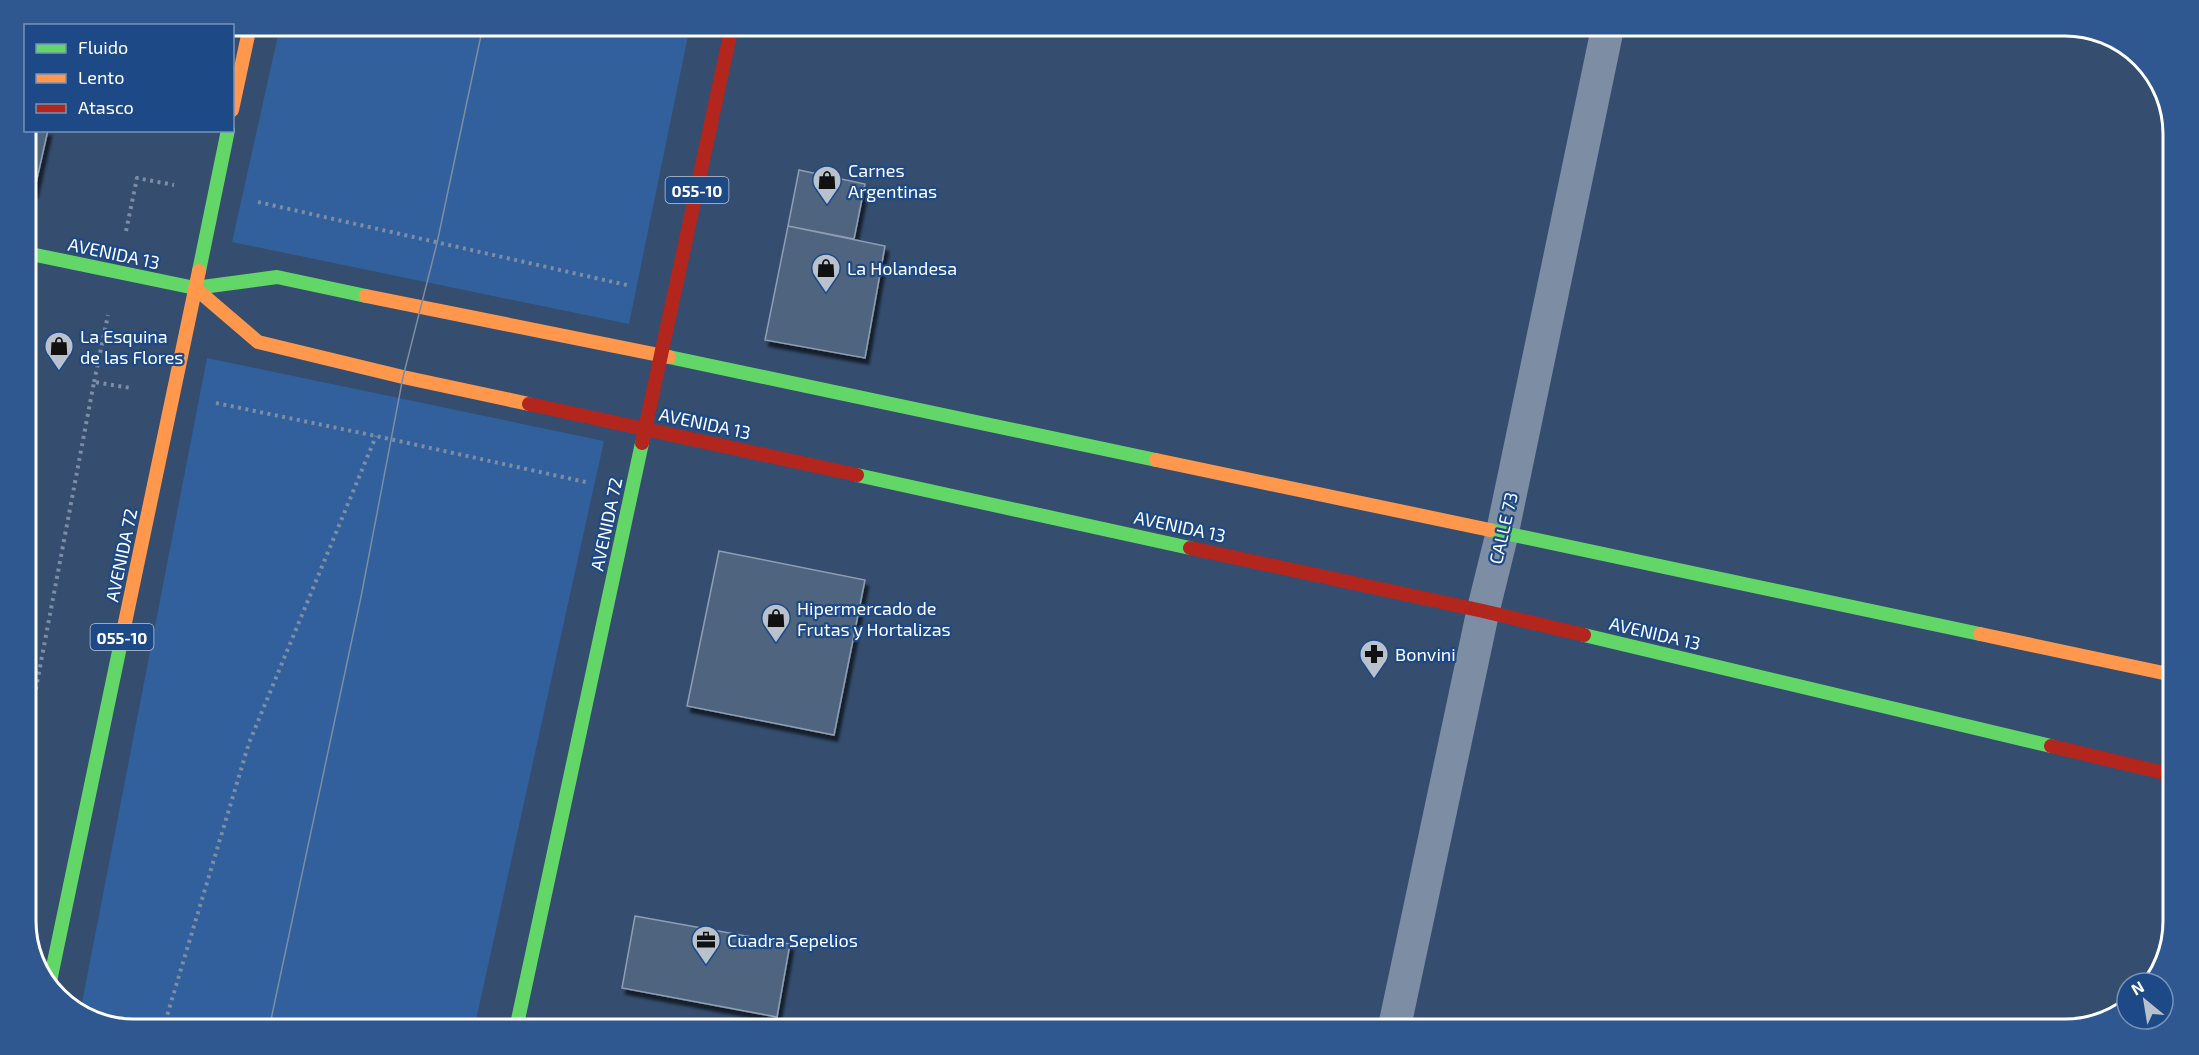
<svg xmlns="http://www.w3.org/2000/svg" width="2199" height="1055" viewBox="0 0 2199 1055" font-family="'Exo 2',sans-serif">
  <defs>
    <filter id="shadow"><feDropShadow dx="3.5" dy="6" stdDeviation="1.5" flood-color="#0009"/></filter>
  </defs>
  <rect width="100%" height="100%" fill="#354d6e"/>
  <path fill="#31609d" d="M280 26H690L629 324 232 242Z
    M207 358 604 441 474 1029H134L86 1018 80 1013Z"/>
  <path fill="#50657f" stroke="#8f9eb2" stroke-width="1.5" filter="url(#shadow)" d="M26 130H48L34 192 26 191Z
    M799 170 865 184 854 239 788 226Z
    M788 226 885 246 865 358 765 340Z
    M719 551 865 580 834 735 687 706Z
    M635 916 790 944 777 1017 622 988Z"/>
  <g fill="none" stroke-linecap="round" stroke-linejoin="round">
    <path stroke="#7c8da4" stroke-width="4" stroke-dasharray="3 4.5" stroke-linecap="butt" d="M258 202 631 286
      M126 231 137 178 174 185
      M94 382 108 315
      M216 403 376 436 590 483
      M26 741 94 382 131 388
      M163 1029 249 743 376 436"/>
    <path stroke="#7c8da4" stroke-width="33" d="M1394 1029 1483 611 1502 534 1608 26"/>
    <path stroke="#63d668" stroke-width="14" d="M26 253 195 288 277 277 366 296
      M199 271 228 130
      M669 357 1156 460
      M857 475 1190 548
      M1490 530 1980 634
      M1584 635 2051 746
      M49 986 122 637
      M516 1029 642 443"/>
    <path stroke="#ff974d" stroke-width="14" d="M232 110 250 26
      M195 288 258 342 403 377 529 404
      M366 296 669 357
      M1156 460 1490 530
      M1980 634 2173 675
      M122 637 199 271"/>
    <path stroke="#b3261e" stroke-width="14" d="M529 404 857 475
      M642 443 732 26
      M1190 548 1483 611 1584 635
      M2051 746 2173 775"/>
    <path stroke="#7c8da3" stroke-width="1.5" d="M269 1029 361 597 403 377 437 243 483 26"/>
  </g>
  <defs>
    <g id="shop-pin" transform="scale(1.5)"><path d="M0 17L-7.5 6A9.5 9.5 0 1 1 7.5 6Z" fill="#b8c1cc" stroke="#1d4986"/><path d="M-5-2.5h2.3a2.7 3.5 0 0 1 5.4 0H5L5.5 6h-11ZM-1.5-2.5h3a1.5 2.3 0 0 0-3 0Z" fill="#111"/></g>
    <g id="pharmacy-pin" transform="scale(1.5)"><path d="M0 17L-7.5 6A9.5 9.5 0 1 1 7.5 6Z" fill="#b8c1cc" stroke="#1d4986"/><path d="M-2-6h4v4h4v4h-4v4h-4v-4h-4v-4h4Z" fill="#111"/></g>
    <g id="office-pin" transform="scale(1.5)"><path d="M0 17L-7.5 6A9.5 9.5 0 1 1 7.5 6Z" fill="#b8c1cc" stroke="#1d4986"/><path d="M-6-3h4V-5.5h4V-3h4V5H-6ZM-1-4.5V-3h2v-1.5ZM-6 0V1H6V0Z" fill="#111"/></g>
  </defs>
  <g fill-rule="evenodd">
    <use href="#shop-pin" x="827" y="180"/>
    <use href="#shop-pin" x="826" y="268"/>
    <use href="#shop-pin" x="59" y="346"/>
    <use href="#shop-pin" x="776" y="618"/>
    <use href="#pharmacy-pin" x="1374" y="654"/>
    <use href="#office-pin" x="706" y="940"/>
  </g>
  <g text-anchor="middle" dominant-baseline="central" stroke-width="4.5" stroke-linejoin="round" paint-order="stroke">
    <g fill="#1d4986" stroke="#bbc8db" stroke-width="1.5">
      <rect x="665.5" y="177" width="63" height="26" rx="4.5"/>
      <rect x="90.5" y="624" width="63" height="26" rx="4.5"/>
    </g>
    <g font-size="16" font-weight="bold" fill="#fff">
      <text x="697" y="190">055-10</text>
      <text x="122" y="637">055-10</text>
    </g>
    <g font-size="18" fill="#fff" stroke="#1d4986" text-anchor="start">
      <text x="848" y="170">Carnes<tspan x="848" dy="21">Argentinas</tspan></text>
      <text x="847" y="268">La Holandesa</text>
      <text x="80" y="336">La Esquina<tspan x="80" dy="21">de las Flores</tspan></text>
      <text x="797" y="608">Hipermercado de<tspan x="797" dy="21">Frutas y Hortalizas</tspan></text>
      <text x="1395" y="654">Bonvini</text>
      <text x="727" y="940">Cuadra Sepelios</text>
    </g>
    <g font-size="18" fill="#fff" stroke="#1d4986">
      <text transform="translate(114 253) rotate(12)">AVENIDA 13</text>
      <text transform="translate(705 423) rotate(12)">AVENIDA 13</text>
      <text transform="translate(606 524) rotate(-78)">AVENIDA 72</text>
      <text transform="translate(1180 526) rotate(12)">AVENIDA 13</text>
      <text transform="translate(1503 528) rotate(-77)">CALLE 73</text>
      <text transform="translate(121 555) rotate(-78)">AVENIDA 72</text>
      <text transform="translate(1655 633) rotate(13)">AVENIDA 13</text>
    </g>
  </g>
  <path d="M0 0H2199V1055H0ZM134 36H2065A98 98 0 0 1 2163 134V921A98 98 0 0 1 2065 1019H134A98 98 0 0 1 36 921V134A98 98 0 0 1 134 36Z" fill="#2f5890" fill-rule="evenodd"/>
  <path fill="none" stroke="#fff" stroke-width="3" d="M134 36H2065A98 98 0 0 1 2163 134V921A98 98 0 0 1 2065 1019H134A98 98 0 0 1 36 921V134A98 98 0 0 1 134 36Z"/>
  <rect x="24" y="24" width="210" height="108" fill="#1d4986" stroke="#7792b6" stroke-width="1.5"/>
  <rect x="36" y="44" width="30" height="9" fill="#63d668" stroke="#7792b6" stroke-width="1.5"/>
  <text x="78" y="54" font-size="18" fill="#ffffff">Fluido</text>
  <rect x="36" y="74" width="30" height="9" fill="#ff974d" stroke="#7792b6" stroke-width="1.5"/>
  <text x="78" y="84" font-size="18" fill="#ffffff">Lento</text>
  <rect x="36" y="104" width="30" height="9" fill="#b3261e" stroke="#7792b6" stroke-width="1.5"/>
  <text x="78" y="114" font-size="18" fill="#ffffff">Atasco</text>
  <g transform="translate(2145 1001) rotate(330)"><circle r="28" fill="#1d4986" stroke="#7792b6" stroke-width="1.5"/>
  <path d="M0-4.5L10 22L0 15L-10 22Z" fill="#b8c1cc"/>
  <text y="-9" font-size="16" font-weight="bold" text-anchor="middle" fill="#ffffff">N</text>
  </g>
</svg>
